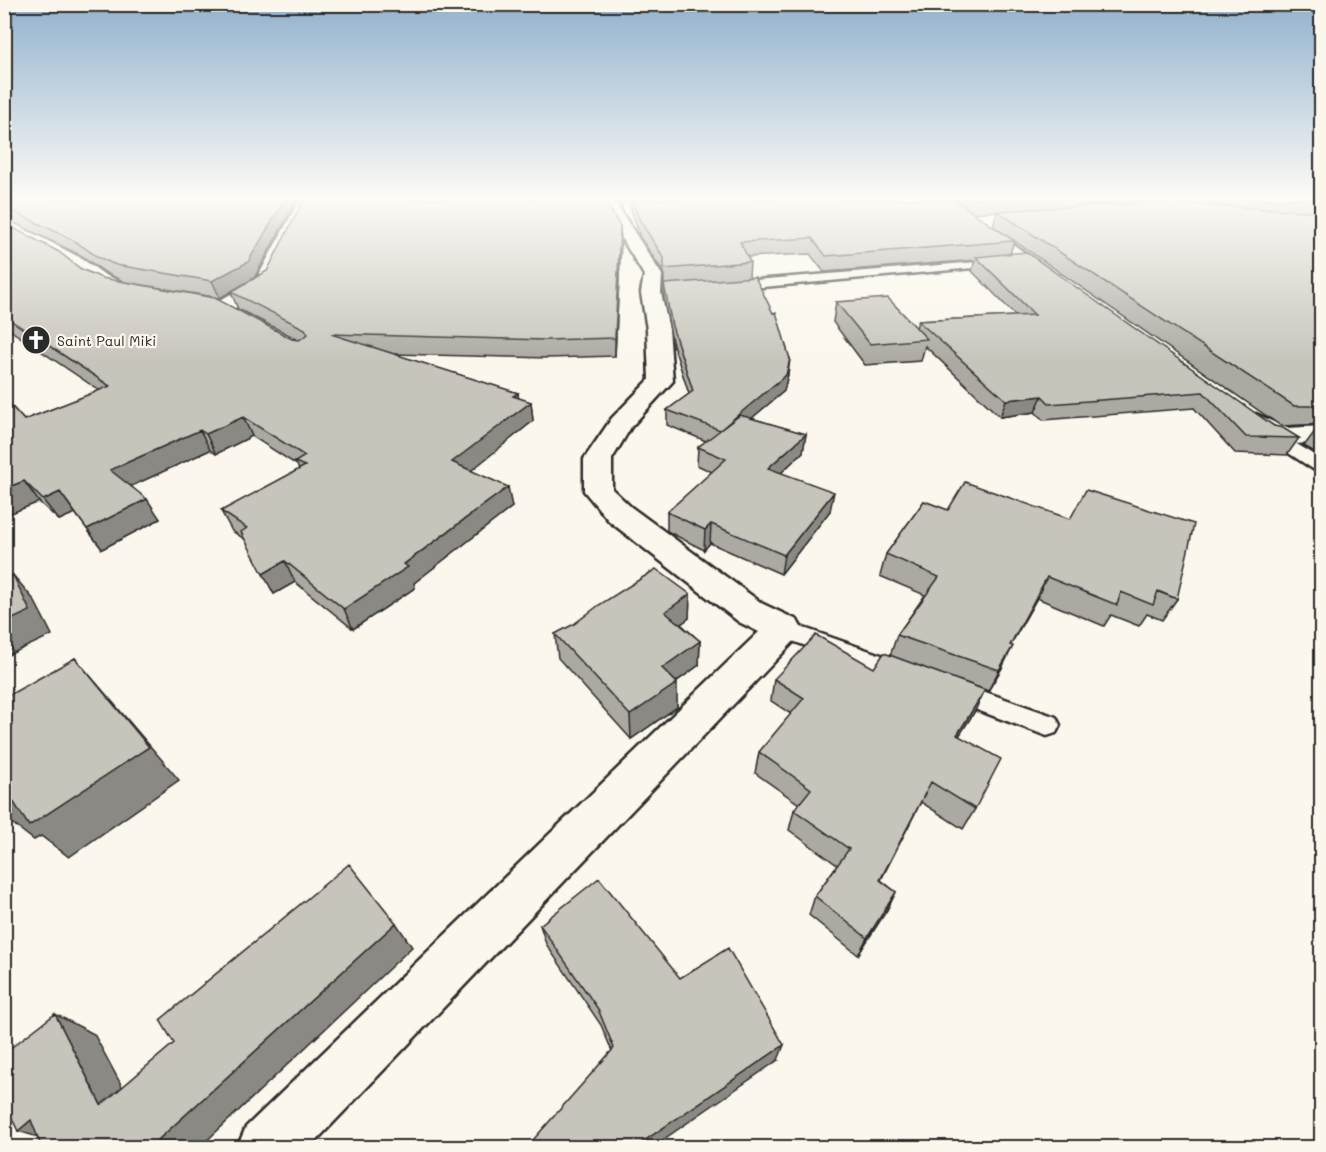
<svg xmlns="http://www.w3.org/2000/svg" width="1326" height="1152" viewBox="0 0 1326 1152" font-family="Mali,sans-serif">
  <rect width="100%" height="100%" fill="#fbf7ec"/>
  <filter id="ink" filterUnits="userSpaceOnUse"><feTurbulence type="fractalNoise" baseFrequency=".0167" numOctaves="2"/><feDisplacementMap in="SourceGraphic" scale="12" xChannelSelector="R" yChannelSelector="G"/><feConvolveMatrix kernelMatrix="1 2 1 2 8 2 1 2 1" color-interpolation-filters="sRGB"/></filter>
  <g filter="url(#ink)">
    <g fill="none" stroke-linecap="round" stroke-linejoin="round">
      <g stroke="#2b2b2b" stroke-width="5">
        <path id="service" d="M1002 260 1008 263 1006 265 731 290 725 286 731 282Z
          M1273 430 1322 459V472L1316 471 1267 439 1265 435 1267 431Z
          M784 621 910 665 914 672 910 679 902 681 776 635 773 629 776 623Z
          M954 681 1056 717 1060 725 1056 733 1047 736 945 698 942 691 945 684Z"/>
      </g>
      <g stroke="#2b2b2b" stroke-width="5">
        <path id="minor" d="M300 199H315L271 287 230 311 223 313 178 305 175 301 178 297 185 295 220 300 256 280Z
          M598 199H613L662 275 661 293 669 329 673 381 631 427 612 459V489L631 507 763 604 797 620 802 629 797 638 309 1148H237L246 1127 759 632 739 622 609 521 584 491V459L612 418 649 380 647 329 641 293 644 275Z
          M933 199H950L1060 278 1058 282H1044Z
          M4 218 81 258 105 275 135 287 138 291 135 295C111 301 86 277 67 265 47 252 25 242 4 230Z
          M1256 414 1287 428 1322 426V442C1296 445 1260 447 1243 422L1247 417Z
          M4 1062 24 1070 63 1148H4Z"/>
      </g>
      <use href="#service" fill="#fbf7ec" fill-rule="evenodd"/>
      <use href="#minor" fill="#fbf7ec" fill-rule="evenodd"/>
    </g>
    <path fill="#aba9a2" stroke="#2b2b2b" stroke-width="1.5" d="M4 199H297L220 298 125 282 106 273 82 256 4 218Z
      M615 199H623L622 209Z
      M628 199H953L1014 241 1010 254 1274 426 1299 438 1287 455 1235 453 1194 408 1043 420 1035 412 1000 417 925 346 921 361 865 365 833 322 836 302 916 328 918 321 1016 316 972 271 975 260 824 272 810 254 747 257 750 262 749 277 788 374 784 391 751 418 806 434 803 452 781 473 830 511 781 574 710 543 704 550 667 531V512L712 472 697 465 698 447 706 441 667 425V410L689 394 672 341 664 298V273L640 237Z
      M954 199H1322V424L1281 426 993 226 997 211 974 213Z
      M4 223 81 269 102 278 292 339H297L238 309 231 292 620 226 621 241 615 356 548 358 393 354 518 393V398L531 402 533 421 471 470 512 507 414 583 415 588 353 629 295 582 274 594 246 540 232 531 221 511 299 470 297 465 252 436 216 454 210 450 131 486 160 519 102 549 75 513 59 520 39 502 4 516V398L24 420 100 391 4 326Z
      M1319 426H1322V455H1320L1304 446Z
      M924 501 1177 599 1162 620 1147 614 1139 626 1111 615 1104 626 1037 598 1010 645 1002 668 988 691 961 681 975 711 959 736 975 809 963 829 921 802 881 880 896 892 887 910 858 955 809 915 815 896 837 865 789 830 794 810 799 804 755 773 759 752 791 714 771 701 774 679 874 668 890 656 897 635 925 595 880 576 886 554Z
      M690 594 689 618 681 624 700 641 699 665 676 682 677 707 631 739 558 658 555 634Z
      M540 925 680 978 778 1060 612 1051 601 1025 546 944Z"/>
    <path fill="#8b8984" stroke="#2b2b2b" stroke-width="1.5" d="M285 199H297L254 278 220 298 212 281Z
      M620 226 621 241 615 356V338Z
      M790 359 788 374 784 391 719 446 720 430Z
      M518 393 520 410 531 402 533 421 457 482 452 462 513 396Z
      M1042 396 1035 412 1000 417 1006 400Z
      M243 417 252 436 216 454 206 434Z
      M200 430 210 450 123 490 110 470Z
      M806 434 803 452 766 487 768 468Z
      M24 481 39 502 4 516V489Z
      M508 487 512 507 414 583 415 588 353 629 344 609Z
      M60 492 75 513 59 520 43 500Z
      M834 492 830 511 781 574 784 555Z
      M147 499 160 519 102 549 87 529Z
      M711 524 710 543 704 550 705 530Z
      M285 561 295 582 274 594 263 574Z
      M13 575 34 600 52 635 4 657V623Z
      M1047 577 1037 598 999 666 1010 645Z
      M690 594 689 618 665 636V612Z
      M700 641 699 665 662 692V668Z
      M1013 646 1002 668 988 691 999 670Z
      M75 658 179 780 69 857 41 836 34 840 4 817V802Z
      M677 683V707L631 739 630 715Z
      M985 690 975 711 946 756 957 735Z
      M896 892 887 910 858 955 867 938Z
      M396 923 412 947 199 1148H149Z
      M55 1014 94 1034 140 1120 101 1105Z
      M784 1045 778 1060 651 1148H638V1145Z
      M31 1120 64 1145 18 1131Z"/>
    <path fill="#c7c4bc" stroke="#2b2b2b" stroke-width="1.5" d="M4 199H285L248 262 212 281 116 265 98 257 73 240 4 207Z
      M304 199H604L620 226 615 338 546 340 331 334 518 393 513 396 531 402 452 462 508 487 404 564 408 567 344 609 285 561 263 574 241 532 247 528 221 511 305 466 295 462 305 456 243 417 206 434 200 430 110 470 147 499 87 529 60 492 43 500 24 481 4 489V398L24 420 110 386 4 316V223L59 252 81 269 102 278 215 298 292 339 299 340 308 334 305 329 231 292 267 271Z
      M632 199H953L1014 241 826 256 812 238 740 242 750 262 664 269V258L640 221Z
      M1156 202 1322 212V406H1294L997 211Z
      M1026 252 1274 426 1283 428 1299 438 1246 437 1203 392 1050 404 1042 396 1006 400 918 321 1035 315 976 257Z
      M755 277 773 313 776 312 790 359 786 375 720 430 667 410 693 391 672 326 664 284Z
      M888 298 927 339 870 344 836 302Z
      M740 415 806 434 768 468 834 492 784 555 711 524 705 530 667 512 726 459 698 447Z
      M965 482 1070 519 1086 490 1194 524 1177 599 1158 591 1153 605 1121 592 1117 605 1047 577 1010 645 1013 646 999 670 897 635 939 577 886 554 924 501 948 510Z
      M656 569 690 594 665 612 700 641 662 668 677 683 630 715 555 634 574 624 599 605Z
      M13 575 30 611 4 623V579Z
      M816 635 874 668 884 653 985 690 957 735 1001 759 975 809 931 782 880 880 896 892 867 938 815 896 849 849 794 810 811 789 759 752 804 698 774 679Z
      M75 658 149 747 29 826 11 798 4 802V698Z
      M349 864 396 923 149 1148H42L31 1120 18 1131 4 1102V1053L55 1014 101 1105 174 1043 160 1020Z
      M599 878 680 978 728 948 784 1045 638 1145 639 1148H526L614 1048 598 1009 540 925Z"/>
  </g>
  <linearGradient id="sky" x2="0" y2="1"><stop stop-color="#92b2ce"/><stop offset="0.55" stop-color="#fdfbf6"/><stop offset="1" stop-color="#fdfbf6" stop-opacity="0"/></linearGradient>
  <rect width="1326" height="361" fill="url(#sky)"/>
  <defs>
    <g id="church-disc" transform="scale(1.5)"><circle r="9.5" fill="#2b2b2b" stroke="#fbf7ec"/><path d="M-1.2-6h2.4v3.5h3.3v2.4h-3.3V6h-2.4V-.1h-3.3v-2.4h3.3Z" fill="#fff"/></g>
  </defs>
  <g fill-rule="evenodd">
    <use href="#church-disc" x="36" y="340"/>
  </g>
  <g text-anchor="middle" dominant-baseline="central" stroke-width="4.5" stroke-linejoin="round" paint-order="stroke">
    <g font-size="14" fill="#2b2b2b" stroke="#fbf7ec" text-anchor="start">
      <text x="57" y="340">Saint Paul Miki</text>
    </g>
  </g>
  <rect width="1326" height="1152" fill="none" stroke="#fbf7ec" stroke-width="24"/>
  <rect x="12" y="12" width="1302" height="1128" fill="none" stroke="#2b2b2b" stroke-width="2" filter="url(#ink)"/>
</svg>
